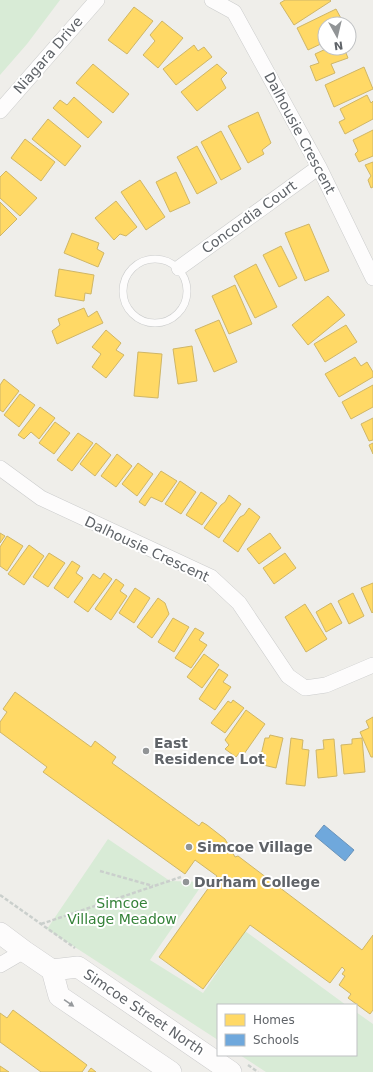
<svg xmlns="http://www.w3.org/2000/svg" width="373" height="1072" viewBox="0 0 373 1072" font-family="'DejaVu Sans',sans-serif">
  <rect width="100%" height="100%" fill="#efeeea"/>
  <path fill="#d8ebd6" d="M0 0H60L27 44 0 75Z
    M108 839 170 881 204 882 150 960 203 993 245 931 346 1005H218V1040L47 929Z
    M356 1012 373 1024V1072H266L240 1055H356Z"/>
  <path fill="#ffd966" stroke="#cfb667" d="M285 0H330L331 1 294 25 280 3Z
    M134 7 153 21 127 54 108 40Z
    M336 9 344 24H325V42L308 50 297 28Z
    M162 21 183 38 158 68 143 55 155 41 150 35Z
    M194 45 198 51 204 47 212 57 176 85 163 69Z
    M328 48H344L348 58 331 64 335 73 316 81 310 66 319 63 315 54Z
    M93 64 129 94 113 113 76 83Z
    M217 64 227 73 221 79 226 88 197 111 181 92Z
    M364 67 373 89 334 107 325 85Z
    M367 95 371 103 373 101V119L345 134 339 122 345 119 340 109Z
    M74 97 102 122 88 138 53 108 60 100 67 105Z
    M258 112 271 143 262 150 264 154 248 163 228 126Z
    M48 119 81 146 65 166 32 139Z
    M373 130V156L359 162 355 154 358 151 353 140Z
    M221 131 241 169 221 180 201 142Z
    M25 139 55 162 41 181 11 158Z
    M197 146 217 183 197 194 177 157Z
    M373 162V187L371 188 368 180 371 176 365 165Z
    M6 171 37 198 20 216 0 198V177Z
    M176 172 190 203 170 212 156 182Z
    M140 180 165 217 146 230 121 192Z
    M116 201 137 227 126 236 120 234 114 240 95 218Z
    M0 202 17 219 0 236Z
    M309 224 329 271 305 281 285 233Z
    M72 233 99 243 97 249 104 253 98 267 64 253Z
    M281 246 297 278 279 287 263 255Z
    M256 264 277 307 255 318 234 276Z
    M59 269 94 275 91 294 85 293 84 301 55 296Z
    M235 285 252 324 229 334 212 296Z
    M328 296 345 315 308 345 292 325Z
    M84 308 88 317 97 311 103 323 57 344 52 331 60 325 58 319Z
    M219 320 237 362 214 372 195 330Z
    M346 325 357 342 325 362 314 344Z
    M106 330 121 343 116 350 124 355 106 378 92 367 101 354 92 347Z
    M192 346 197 381 178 384 173 349Z
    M138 352 162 354 158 398 134 396Z
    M355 357 361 366 367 362 373 372V377L339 397 325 374Z
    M4 379 19 391 3 412 0 410V385Z
    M373 385V407L351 419 342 402Z
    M20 394 35 405 19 427 4 415Z
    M40 407 55 418 39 439 31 432 24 439 18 435Z
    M373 418V440L369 441 361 424Z
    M55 422 70 433 54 454 39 443Z
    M78 433 93 443 72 471 57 460Z
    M96 443 111 455 95 476 80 464Z
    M373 443V454L369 445Z
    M117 454 132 466 116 487 101 476Z
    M138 463 153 474 137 496 122 484Z
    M161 471 177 481 162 502 151 497 145 506 139 502Z
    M180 481 196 492 181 514 165 504Z
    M201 492 217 503 202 525 186 515Z
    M229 495 241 504 219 538 204 528 221 505 225 502Z
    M249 508 260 517 238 552 223 541 240 517 244 515Z
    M0 533 5 536 0 543Z
    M270 533 281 548 259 564 247 549Z
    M7 536 23 546 7 571 0 566V547Z
    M29 545 44 556 24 585 8 574Z
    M49 553 65 563 48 587 33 577Z
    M285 553 296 568 274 584 263 568Z
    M72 561 80 566 76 573 83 578 68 598 54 588Z
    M104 573 112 579 88 612 74 602 93 574 100 579Z
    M116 579 124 585 120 591 127 596 111 620 95 609Z
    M373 583V612L372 613 361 588Z
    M135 588 150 598 134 623 119 613Z
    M353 593 364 616 349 624 338 601Z
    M158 598 165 603 169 614 152 638 137 627Z
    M331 603 342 623 326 632 316 612Z
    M305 604 327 639 306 652 285 617Z
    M173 618 189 627 174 652 158 642Z
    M195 628 204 633 199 640 207 645 191 668 175 658Z
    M204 654 219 665 202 688 187 677Z
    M219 669 228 675 223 682 231 687 215 710 199 699Z
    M15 692 91 747 95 741 116 757 112 763 199 826 202 822 207 825 225 839 235 857 238 856 362 950 373 935V1010L370 1014 348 998 351 994 339 985 345 976 342 974 345 970 342 967 330 983 250 925 203 989 159 957 217 876 195 860 185 874 43 772 47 767 0 732V722L7 712 3 709Z
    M233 700 244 708 225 733 211 723 228 701 231 703Z
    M246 710 265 724 244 754 240 752 236 757 225 749 229 745 225 740Z
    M373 717V757H371L360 732 369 728 366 721Z
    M270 735 283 738 276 768 259 764 265 738H269Z
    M291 738 303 740 302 749 309 750 305 786 286 784Z
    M362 738 365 772 344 774 341 745 352 744V739Z
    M334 739 337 776 318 778 316 750 324 749 323 740Z
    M13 1010 87 1065 82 1072H41L0 1042V1013L7 1018Z
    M0 1066 9 1072H0Z
    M91 1068 96 1072H88Z"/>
  <path fill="#6fa8dc" stroke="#6a93b9" d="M324 825 354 850 345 861 315 836Z"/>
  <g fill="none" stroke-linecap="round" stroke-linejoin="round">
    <g stroke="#cbcccc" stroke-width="8">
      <path id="lane" d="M123 291a32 32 0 1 1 64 0a32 32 0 1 1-64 0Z"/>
    </g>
    <g stroke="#cbcccc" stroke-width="16">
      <path id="street" d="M212 0 234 12 319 167 373 278
        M0 111 97 0
        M179 268 319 167
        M0 468 41 498 211 577 239 603 288 676 305 688 326 685 373 665
        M0 965 24 951"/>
    </g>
    <g stroke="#cacacb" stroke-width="22">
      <path id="secondary" d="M0 933 24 951 52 970 78 967 231 1072
        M52 970 59 996 171 1072"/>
    </g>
    <path stroke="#cacfcc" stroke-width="2.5" stroke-dasharray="4 2" stroke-linecap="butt" d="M100 871 153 886
      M0 895 75 948
      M41 924 181 877
      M248 1065 258 1072"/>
    <use href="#lane" stroke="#fdfcfc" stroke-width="7"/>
    <use href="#street" stroke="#fdfcfc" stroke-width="15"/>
    <use href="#secondary" stroke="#fdfcfc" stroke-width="21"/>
  </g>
  <defs><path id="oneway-solid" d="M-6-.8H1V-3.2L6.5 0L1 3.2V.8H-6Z"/></defs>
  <use fill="#96999c" href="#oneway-solid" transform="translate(69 1003) rotate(34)"/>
  <g fill="#919496" stroke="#fff" stroke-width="1.5">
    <circle cx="146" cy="751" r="4"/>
    <circle cx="189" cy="847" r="4"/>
    <circle cx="186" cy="882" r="4"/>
  </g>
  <g text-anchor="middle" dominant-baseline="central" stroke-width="4" stroke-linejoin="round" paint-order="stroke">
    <g font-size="14" fill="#5f6368" stroke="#fff">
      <text transform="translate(48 55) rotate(-49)">Niagara Drive</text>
      <text transform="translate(300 133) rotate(62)">Dalhousie Crescent</text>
      <text transform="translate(249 217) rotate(-36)">Concordia Court</text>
      <text transform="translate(147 549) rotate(25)">Dalhousie Crescent</text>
      <text transform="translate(144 1012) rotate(34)">Simcoe Street North</text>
    </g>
    <g font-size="14" font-weight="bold" fill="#5f6368" stroke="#fff" text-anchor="start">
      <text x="154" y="743">East<tspan x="154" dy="16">Residence Lot</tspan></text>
      <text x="197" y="847">Simcoe Village</text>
      <text x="194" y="882">Durham College</text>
    </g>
    <g font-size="14" fill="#348238" stroke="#fff">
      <text x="122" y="903">Simcoe<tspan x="122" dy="16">Village Meadow</tspan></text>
    </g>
  </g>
  <rect x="217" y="1004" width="140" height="52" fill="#ffffff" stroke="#bfc1c3"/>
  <rect x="225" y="1014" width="20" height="12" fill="#ffd966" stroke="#bfc1c3"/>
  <text x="253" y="1024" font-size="12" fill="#5f6368">Homes</text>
  <rect x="225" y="1034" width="20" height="12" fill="#6fa8dc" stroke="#bfc1c3"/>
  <text x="253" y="1044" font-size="12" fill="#5f6368">Schools</text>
  <g transform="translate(337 36) rotate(172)"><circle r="19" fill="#ffffff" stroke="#bfc1c3"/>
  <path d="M0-3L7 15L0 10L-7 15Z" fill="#919496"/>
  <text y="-6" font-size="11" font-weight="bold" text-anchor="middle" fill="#5f6368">N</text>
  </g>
</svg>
